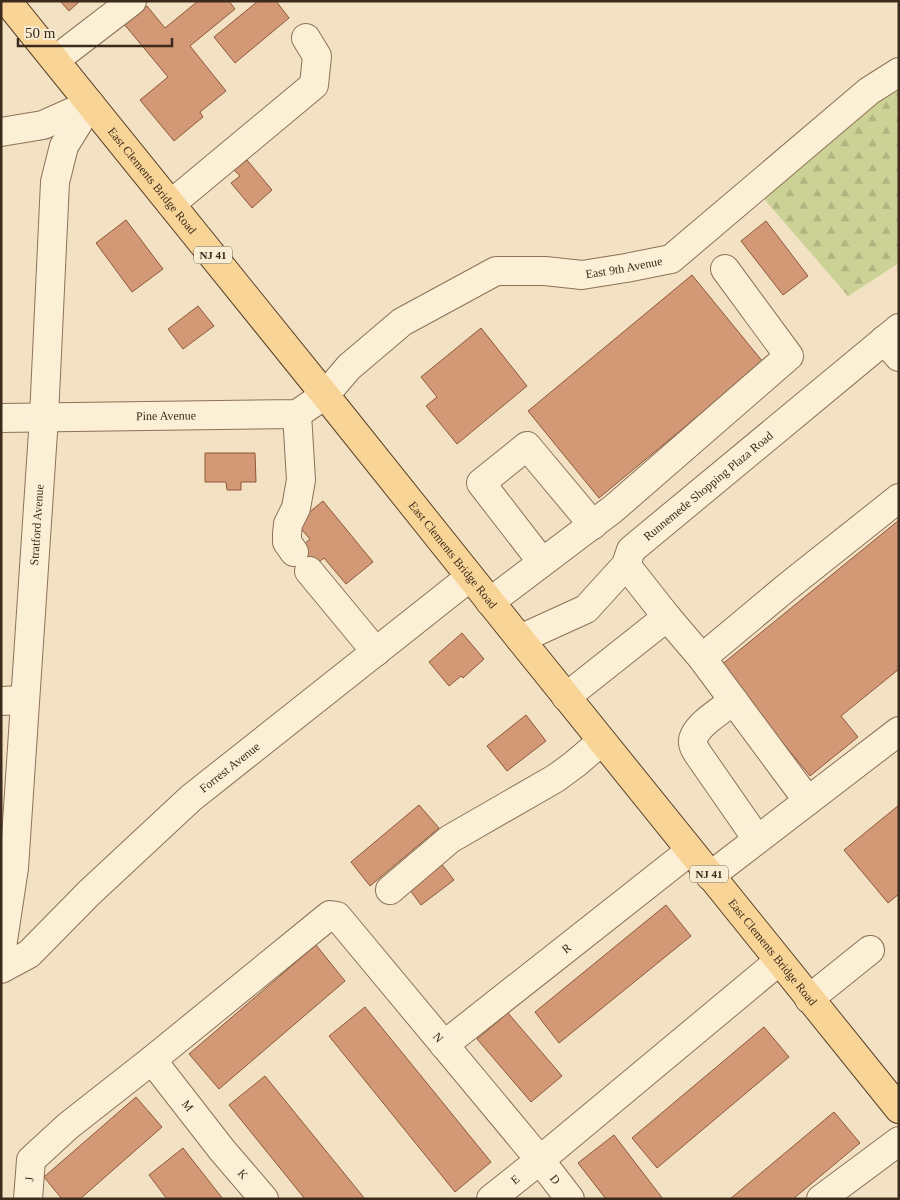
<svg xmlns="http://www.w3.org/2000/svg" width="900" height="1200" viewBox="0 0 900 1200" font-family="Georgia,serif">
  <defs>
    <pattern id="forest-firs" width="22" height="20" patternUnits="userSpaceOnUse" patternTransform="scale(1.25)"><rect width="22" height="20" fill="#ccd195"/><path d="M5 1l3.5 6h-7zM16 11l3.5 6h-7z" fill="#b0b480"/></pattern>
  </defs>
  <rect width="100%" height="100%" fill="#f2e1c2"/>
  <path fill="url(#forest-firs)" d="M899 85V263L848 296 753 186Z"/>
  <path fill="#d39875" stroke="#8e583b" d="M60 1H80L69 11Z
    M198 1H229L235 9 190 46 226 91 200 112 203 117 174 141 140 100 168 77 124 24 147 6 165 28Z
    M258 1H276L289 18 235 63 214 37Z
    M247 160 272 190 252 208 231 183 240 176 234 170Z
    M126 220 163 269 132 292 96 243Z
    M766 221 808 276 783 295 741 241Z
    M692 275 763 362 599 498 528 411Z
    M198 306 214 326 183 349 168 329Z
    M481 328 527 386 457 444 426 406 437 397 421 377Z
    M205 453H255L256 482H241V490H227L226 482H205Z
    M323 501 373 562 346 584 324 558 304 574 290 556 310 539 296 523Z
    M899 520V669L841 716 858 737 810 776 720 666Z
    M462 633 484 659 463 678 461 676 449 686 429 662Z
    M526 715 546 741 507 771 487 746Z
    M419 805 439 828 370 886 351 862Z
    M899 805V894L888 903 844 850Z
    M440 862 454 880 421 905 407 886Z
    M666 905 691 936 559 1043 535 1012Z
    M316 945 345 981 219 1089 189 1054Z
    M365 1007 491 1162 455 1192 329 1036Z
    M508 1013 562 1076 531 1102 477 1039Z
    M764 1027 789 1057 657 1168 632 1138Z
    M265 1076 365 1199H305L229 1105Z
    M136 1097 162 1127 80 1199H62L44 1177Z
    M834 1112 860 1143 793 1199H730Z
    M614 1135 663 1199H606L578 1163Z
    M183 1148 223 1199H167L149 1175Z"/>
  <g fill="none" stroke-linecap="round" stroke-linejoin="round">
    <g stroke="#8d7257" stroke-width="30">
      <g id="minor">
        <path d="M55 60 132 1"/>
        <path d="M1 132 43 125 90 104"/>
        <path d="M171 204 314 85 317 56 306 38"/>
        <path d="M884 340 899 357"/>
        <path id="s1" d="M1 418 297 414 325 395 349 367 402 322 496 271H545L582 275 626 268 671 259 869 91 899 72"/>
        <path d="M294 552 287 542V534L288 524 296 508 301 480 297 414"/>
        <path d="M542 562 481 483 527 446 593 525"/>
        <path d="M626 565 667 617"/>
        <path d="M309 571 376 652"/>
        <path d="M490 602 613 509 789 356 725 269"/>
        <path id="s2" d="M520 639 586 609 626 565 631 550 899 328"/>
        <path d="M702 658 787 587 899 498"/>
        <path d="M566 697 667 617 702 658 808 801"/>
        <path d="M1 701 25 700"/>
        <path d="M734 701C723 709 691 728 693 743 693 746 696 751 698 754L757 839"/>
        <path d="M710 876 899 731"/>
        <path d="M390 890 450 839 556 778 575 764 602 741"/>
        <path id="s3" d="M1 954 14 868 44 417 55 182 64 146 90 104"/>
        <path id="s4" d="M1 969 29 954 89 893 191 798 470 577"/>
        <path d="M809 999 870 950"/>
        <path id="s5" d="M444 1045 690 851"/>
        <path id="s6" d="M152 1060 222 1150 264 1199"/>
        <path id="s7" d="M28 1199 31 1160 68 1126 152 1060 330 915 337 916 540 1160 570 1199"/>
        <path id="s8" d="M491 1199 540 1160 779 961"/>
        <path d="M821 1199 899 1141"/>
      </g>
    </g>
    <g stroke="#5a402c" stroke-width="30">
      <g id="major">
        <path id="s9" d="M7 1 325 395 520 639 899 1109"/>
      </g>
    </g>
    <use href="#minor" stroke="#fbefd6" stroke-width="28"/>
    <use href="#major" stroke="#f8d597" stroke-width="28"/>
  </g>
  <g text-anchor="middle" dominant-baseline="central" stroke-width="5" stroke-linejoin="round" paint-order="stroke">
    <g fill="#f8ecd2" stroke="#746453" stroke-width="1">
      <rect x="194" y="246.5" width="38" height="17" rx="4"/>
      <rect x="690" y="865.5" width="38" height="17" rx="4"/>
    </g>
    <g font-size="11" font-weight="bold" fill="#3c2a1d">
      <text x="213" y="255">NJ 41</text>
      <text x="709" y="874">NJ 41</text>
    </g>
    <g font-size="12" fill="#3c2a1d" stroke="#f8ecd2">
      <text stroke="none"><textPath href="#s9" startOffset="231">East Clements Bridge Road</textPath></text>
      <text stroke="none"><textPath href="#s1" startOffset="672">East 9th Avenue</textPath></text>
      <text stroke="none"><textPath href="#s1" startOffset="165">Pine Avenue</textPath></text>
      <text stroke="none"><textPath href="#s2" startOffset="248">Runnemede Shopping Plaza Road</textPath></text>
      <text stroke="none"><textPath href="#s3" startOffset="431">Stratford Avenue</textPath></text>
      <text stroke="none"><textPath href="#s9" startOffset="711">East Clements Bridge Road</textPath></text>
      <text stroke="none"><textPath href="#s4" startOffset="306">Forrest Avenue</textPath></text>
      <text stroke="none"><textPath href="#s5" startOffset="156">R</textPath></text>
      <text stroke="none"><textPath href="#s9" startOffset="1221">East Clements Bridge Road</textPath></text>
      <text stroke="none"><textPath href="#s7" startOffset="591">N</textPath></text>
      <text stroke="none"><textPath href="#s6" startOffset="58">M</textPath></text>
      <text stroke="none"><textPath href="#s6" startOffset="146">K</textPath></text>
      <text stroke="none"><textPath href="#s7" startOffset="20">J</textPath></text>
      <text stroke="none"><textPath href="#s8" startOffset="31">E</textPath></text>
      <text stroke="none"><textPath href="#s7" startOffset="775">D</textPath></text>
    </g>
  </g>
  <rect width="900" height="1200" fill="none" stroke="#3c2a1d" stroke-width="5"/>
  <path d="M18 38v8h154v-8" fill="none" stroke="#3c2a1d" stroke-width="2.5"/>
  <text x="25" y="38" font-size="15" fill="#3c2a1d" stroke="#f8ecd2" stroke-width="4" paint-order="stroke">50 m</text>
</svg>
